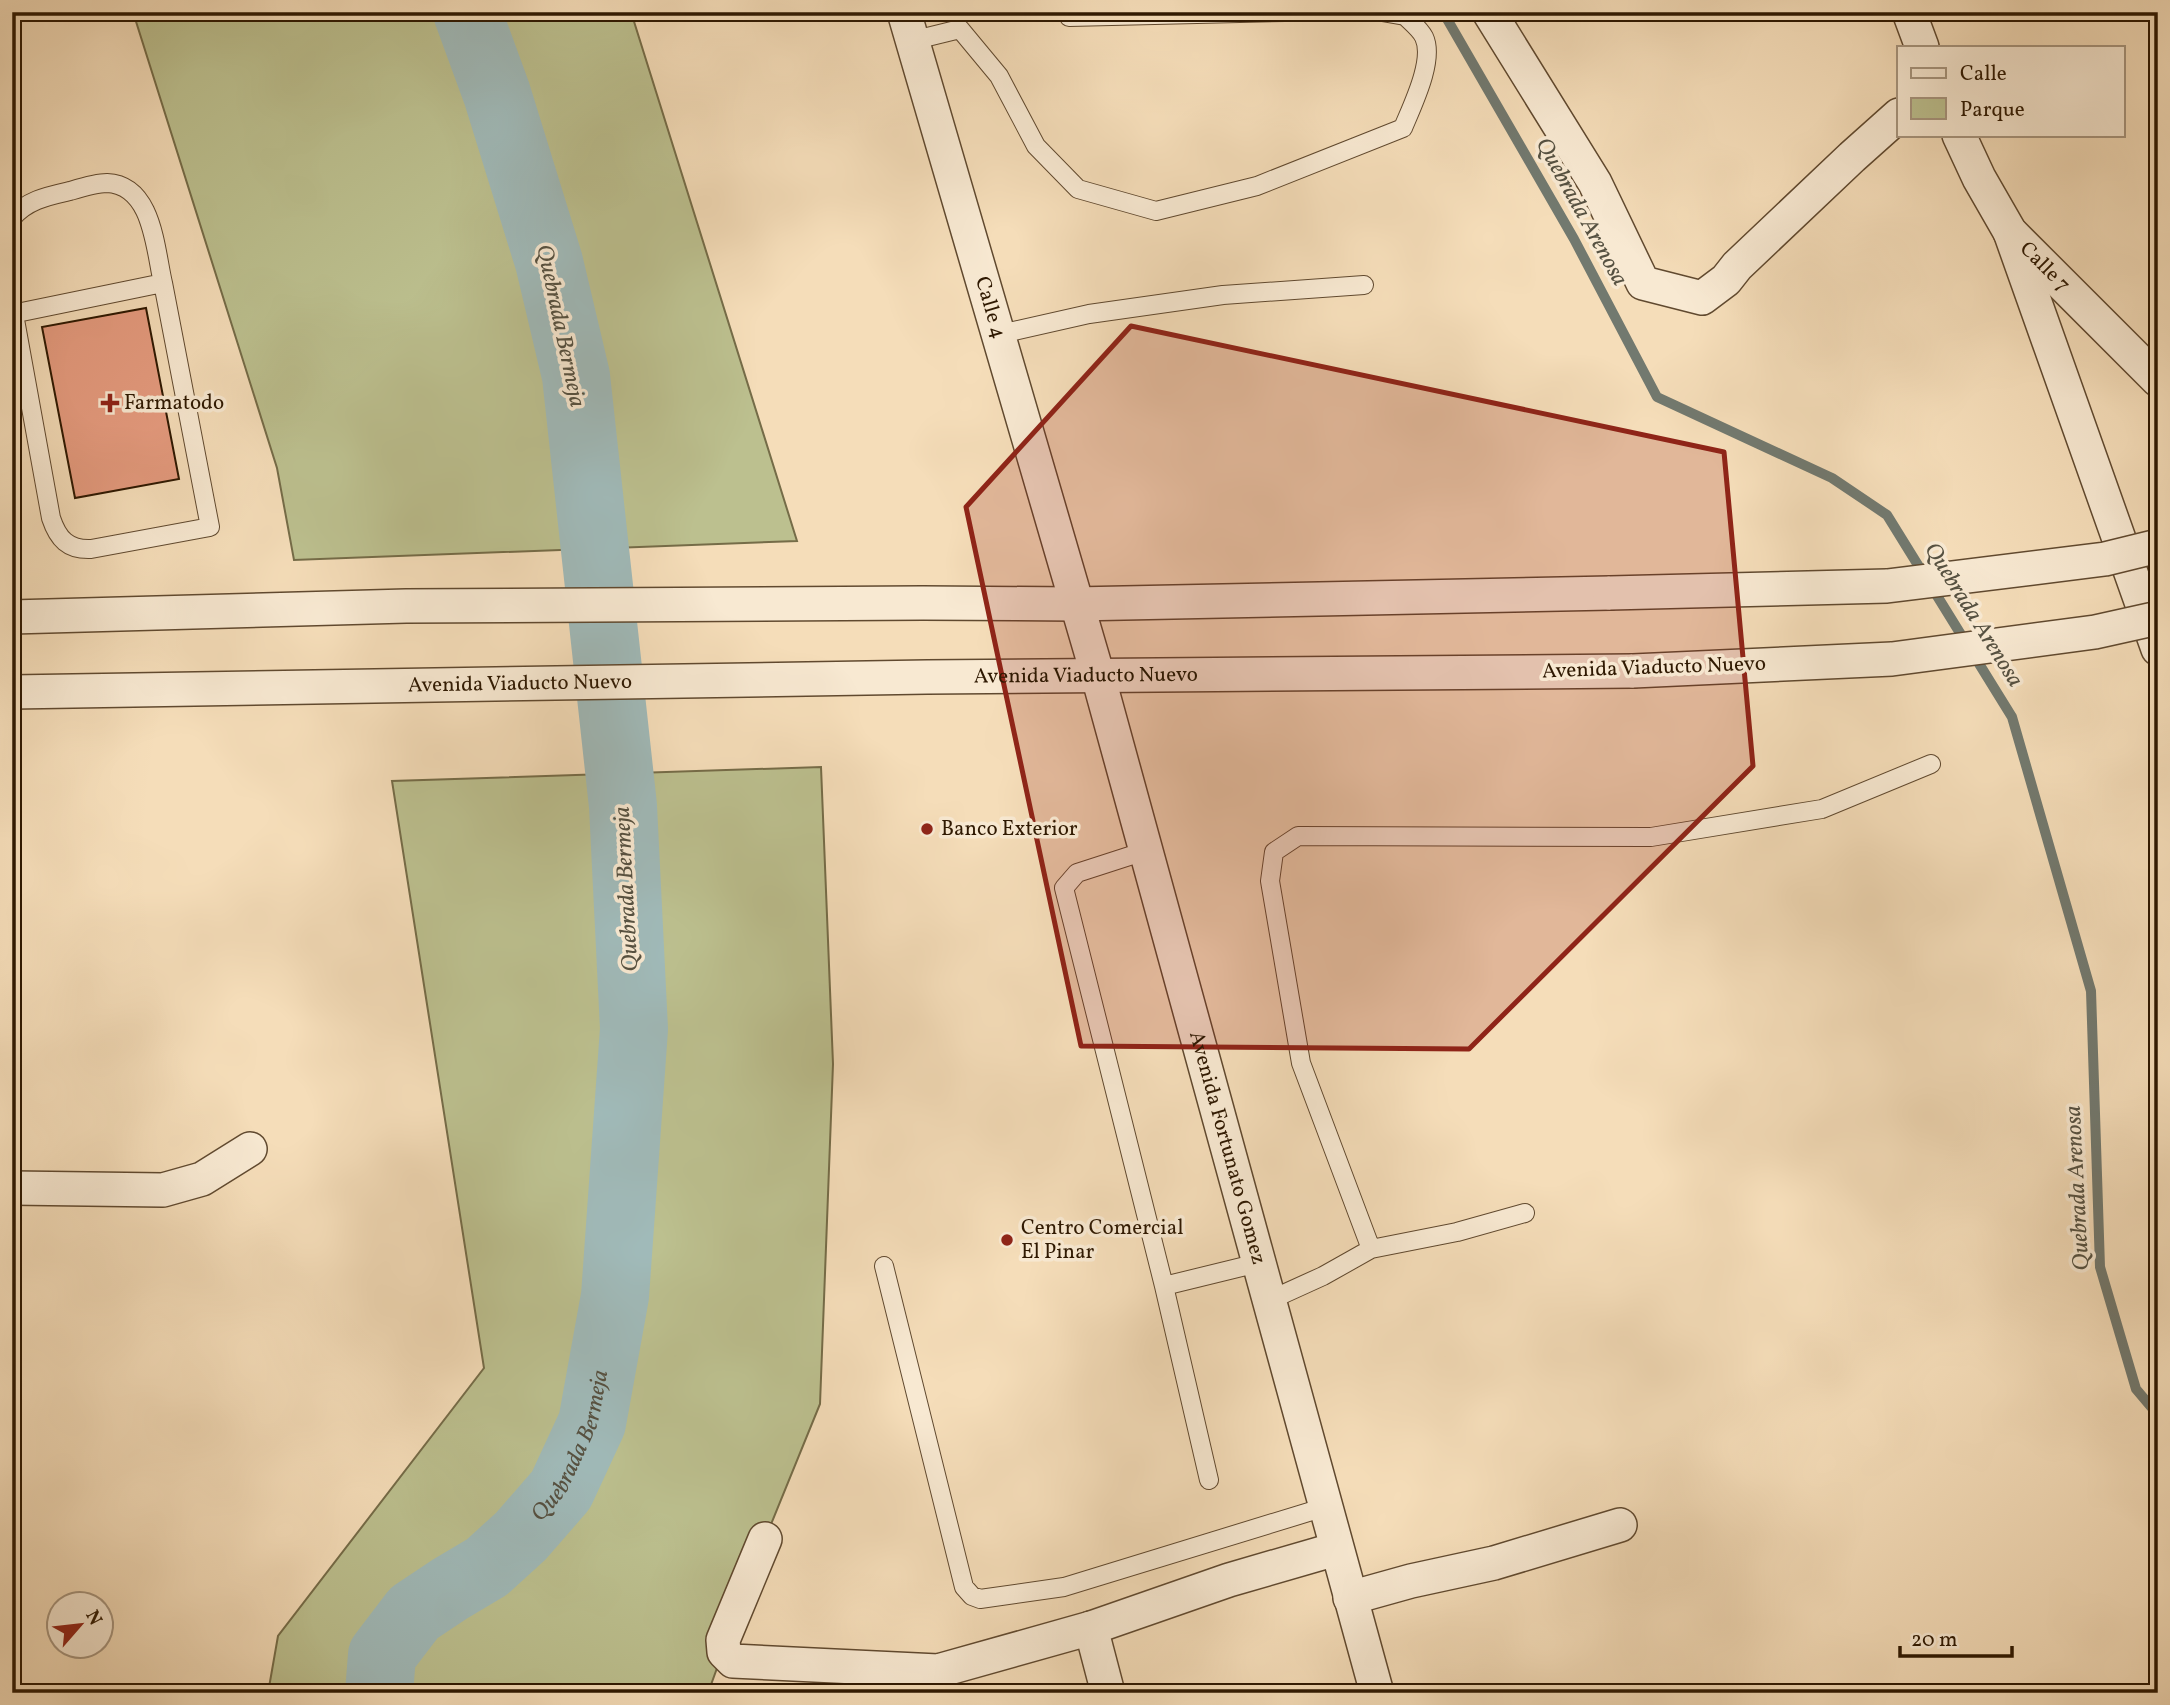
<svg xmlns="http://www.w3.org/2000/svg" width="2170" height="1705" viewBox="0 0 2170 1705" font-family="Vollkorn,serif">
  <rect width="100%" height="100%" fill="#f5ddb9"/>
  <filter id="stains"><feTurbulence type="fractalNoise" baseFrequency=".00286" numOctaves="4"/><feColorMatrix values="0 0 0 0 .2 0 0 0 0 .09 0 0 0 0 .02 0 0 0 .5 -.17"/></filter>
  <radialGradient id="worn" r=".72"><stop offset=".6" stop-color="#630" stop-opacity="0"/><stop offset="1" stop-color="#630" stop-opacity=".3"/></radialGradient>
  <path fill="#bcc08f" stroke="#756c48" stroke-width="2" d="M133 12H631L797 541 294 560 277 468Z
    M821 767 833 1064 820 1404 754 1566 708 1693H268L278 1636 484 1368 392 781Z"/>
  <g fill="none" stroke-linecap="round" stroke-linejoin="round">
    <path stroke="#72796f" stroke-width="10" d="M1443 12 1574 239 1657 397 1832 478 1887 515 2012 717 2091 991 2100 1267 2136 1389 2158 1415"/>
    <path stroke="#a0bab9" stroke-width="68" id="s1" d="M379 1693 382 1655 414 1613 450 1589 487 1567 521 1536 561 1490 592 1423 615 1296 634 1029 623 806 576 376 549 262 497 94 467 12"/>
  </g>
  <path fill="#e59b7f" stroke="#2e1801" stroke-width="2" d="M146 308 179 479 75 498 42 327Z"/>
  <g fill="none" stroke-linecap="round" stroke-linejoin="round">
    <g stroke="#60492f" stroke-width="20">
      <path id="service" d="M1069 17 1285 12
        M911 41 960 29 999 76 1036 146 1078 189 1156 211 1257 186 1403 128C1412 106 1435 60 1424 37 1420 29 1411 22 1405 16L1382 12
        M12 218C27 200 48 196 70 191 80 188 96 183 107 183 153 185 155 249 163 283L12 314
        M12 303 51 518C58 539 68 550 91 549L210 527 163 283
        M1000 334 1089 314 1223 295 1364 285
        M1145 851 1077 873 1064 888 1164 1286 1209 1480
        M1371 1249 1301 1063 1270 881 1274 852 1298 836 1651 837 1822 809 1931 764
        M884 1266 964 1587 972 1596 980 1599 1064 1587 1325 1507
        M1164 1286 1258 1263
        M1268 1301 1323 1276 1371 1249 1457 1232 1525 1213"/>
    </g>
    <g stroke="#60492f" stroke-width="36">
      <g id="minor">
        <path id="s2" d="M904 12 1098 676 1377 1693"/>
        <path d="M1489 12 1595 183 1643 283 1702 298 1726 280 1737 266 1852 157 1899 115"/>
        <path d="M1909 12 1922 47"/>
        <path id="s3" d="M1959 135 1979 178 2010 232 2158 380"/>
        <path d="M2010 232 2158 649"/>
        <path d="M12 617 406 606 923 603 1075 604 1610 593"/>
        <path id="s4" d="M12 692 927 677 1633 671"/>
        <path d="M12 1188 163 1190 202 1179 250 1149"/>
        <path d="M765 1539 723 1640 724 1652 733 1661 938 1671 1091 1628 1229 1580 1336 1549"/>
        <path d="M1350 1598 1411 1581 1494 1563 1620 1525"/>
        <path d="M1091 1628 1108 1693"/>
      </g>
    </g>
    <use href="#service" stroke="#f8e9d2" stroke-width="18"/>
    <use href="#minor" stroke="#f8e9d2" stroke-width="33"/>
    <g stroke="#60492f" stroke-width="36" stroke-linecap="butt">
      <path id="minor-bridge" d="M1610 593 1887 586 2105 559 2158 546
        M1633 671 1892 659 2095 632 2158 618"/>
    </g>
    <use href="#minor-bridge" stroke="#f8e9d2" stroke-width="33"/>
  </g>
  <path fill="#8f2418" fill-opacity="0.2" stroke="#8f2418" stroke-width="5" stroke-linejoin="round" d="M1131 326 1724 452 1753 766 1469 1049 1081 1046 966 507Z"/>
  <g fill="#8f2418" stroke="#f8e9d2" stroke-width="2.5">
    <path d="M106.5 392.5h7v7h7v7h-7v7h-7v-7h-7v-7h7z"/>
    <circle cx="927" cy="829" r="7"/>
    <circle cx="1007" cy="1240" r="7"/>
  </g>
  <g text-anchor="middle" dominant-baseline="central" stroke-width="7" stroke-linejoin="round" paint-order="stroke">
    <g font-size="21" fill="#2e1801" stroke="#f8e9d2">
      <text stroke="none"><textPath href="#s3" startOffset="159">Calle 7</textPath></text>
      <text stroke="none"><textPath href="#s2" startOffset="308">Calle 4</textPath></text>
      <text transform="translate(1654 668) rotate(-2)">Avenida Viaducto Nuevo</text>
      <text stroke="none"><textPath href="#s4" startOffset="1074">Avenida Viaducto Nuevo</textPath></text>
      <text stroke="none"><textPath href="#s4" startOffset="508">Avenida Viaducto Nuevo</textPath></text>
      <text stroke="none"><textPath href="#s2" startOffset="1181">Avenida Fortunato Gomez</textPath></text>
    </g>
    <g font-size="21" fill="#2e1801" stroke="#f8e9d2" text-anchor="start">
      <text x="124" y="403">Farmatodo</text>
      <text x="941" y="829">Banco Exterior</text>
      <text x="1021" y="1228">Centro Comercial<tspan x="1021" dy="24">El Pinar</tspan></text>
    </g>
    <g font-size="23" font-style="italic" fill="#565141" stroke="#f8e9d2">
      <text transform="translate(1581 212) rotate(61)">Quebrada Arenosa</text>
      <text transform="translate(560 326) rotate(78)">Quebrada Bermeja</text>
      <text transform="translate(1973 615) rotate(58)">Quebrada Arenosa</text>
      <text transform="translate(627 889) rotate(-93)">Quebrada Bermeja</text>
      <text transform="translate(2078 1188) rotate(-93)">Quebrada Arenosa</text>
      <text stroke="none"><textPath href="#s1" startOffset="329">Quebrada Bermeja</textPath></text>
    </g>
  </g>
  <rect width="2170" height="1705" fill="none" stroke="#f5ddb9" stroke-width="42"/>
  <rect x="14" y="14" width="2142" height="1677" fill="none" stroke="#2e1801" stroke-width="3.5"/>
  <rect x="21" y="21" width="2128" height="1663" fill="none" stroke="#2e1801" stroke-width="2"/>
  <rect x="1897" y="46" width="228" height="91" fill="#f8e9d2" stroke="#a7957e" stroke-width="2"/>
  <rect x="1911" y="68" width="35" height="10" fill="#f8e9d2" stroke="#a7957e" stroke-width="2"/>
  <text x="1960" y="80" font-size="21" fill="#2e1801">Calle</text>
  <rect x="1911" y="98" width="35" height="21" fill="#bcc08f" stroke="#a7957e" stroke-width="2"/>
  <text x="1960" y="116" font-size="21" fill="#2e1801">Parque</text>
  <g transform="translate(80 1625) rotate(62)"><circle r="33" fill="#f8e9d2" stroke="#a7957e" stroke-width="2"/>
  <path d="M0-5L12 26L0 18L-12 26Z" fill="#8f2418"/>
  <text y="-10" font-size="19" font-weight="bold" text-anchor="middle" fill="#2e1801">N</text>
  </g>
  <path d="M1900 1646v10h112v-10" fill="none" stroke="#2e1801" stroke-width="3.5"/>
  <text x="1911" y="1646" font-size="21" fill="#2e1801" stroke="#f8e9d2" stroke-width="5" paint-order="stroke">20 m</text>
  <rect width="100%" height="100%" filter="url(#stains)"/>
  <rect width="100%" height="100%" fill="url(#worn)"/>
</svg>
